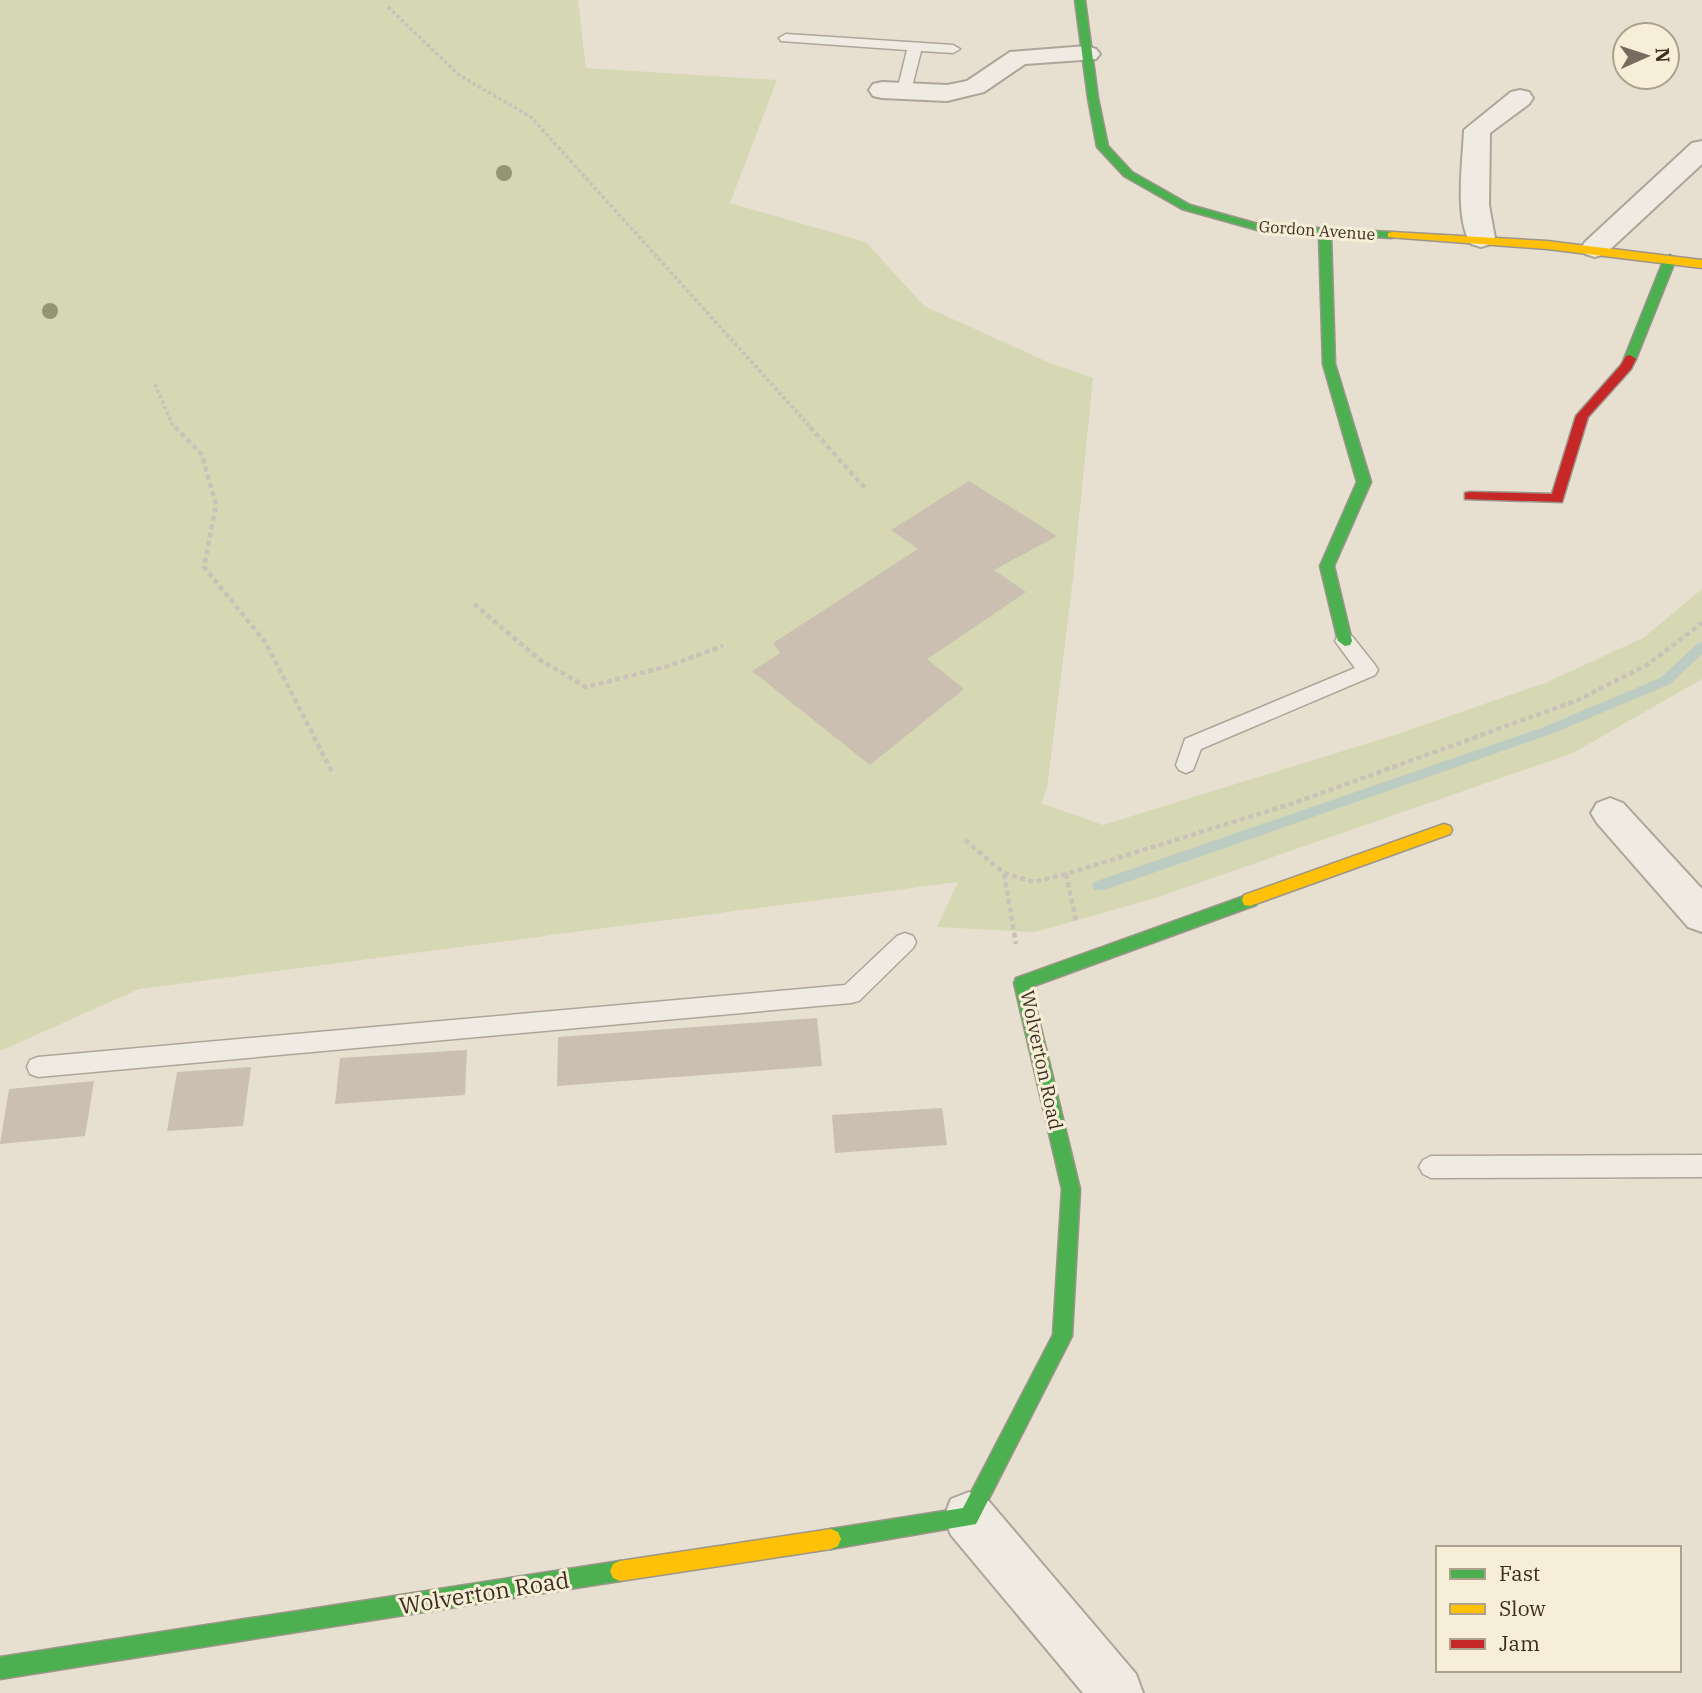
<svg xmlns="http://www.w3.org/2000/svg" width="1702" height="1693" viewBox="0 0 1702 1693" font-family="'IBM Plex Serif',serif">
  <rect width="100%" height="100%" fill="#e7e0d1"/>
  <path fill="#d6d7b3" d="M0 0H578L586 68 777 80 730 203 866 242 924 306 1050 363 1093 378 1073 578 1047 789 1041 803 1103 825 1398 734 1545 683 1643 638 1702 589V679L1573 753 1152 899 1035 932 937 927 958 882 139 989 0 1051Z"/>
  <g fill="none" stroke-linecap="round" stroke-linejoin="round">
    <path fill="#bcccc2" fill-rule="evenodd" d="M1702 642V654L1670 684 1554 733 1104 890H1094L1092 886 1094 882 1544 727 1660 678 1697 644Z"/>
  </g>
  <path fill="#cbbfb2" d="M969 481 1057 536 994 570 1026 592 927 659 964 689 870 765 752 671 780 653 773 643 918 549 891 530Z
    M817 1018 822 1066 557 1086 558 1037Z
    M467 1050 465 1095 335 1104 340 1058Z
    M251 1067 243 1126 167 1131 177 1072Z
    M94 1081 85 1136 0 1144 9 1089Z
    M942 1108 947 1145 835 1153 832 1115Z"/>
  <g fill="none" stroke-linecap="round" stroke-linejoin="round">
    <g stroke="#ada599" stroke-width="3">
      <path id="lane" d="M786 34 953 45 960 49 953 53 921 51 911 91 904 95 897 91 907 50 781 41 779 38Z
        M1345 634 1352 636 1375 665 1378 670 1375 675 1201 749 1193 770 1186 773 1179 770 1176 765 1185 739 1355 668 1335 641 1338 636Z
        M905 933 913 936 916 942 913 948 859 1001 851 1003 38 1077 30 1074 27 1067 30 1060 38 1057 845 985 897 936Z
        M1702 1155V1177L1431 1178 1423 1174 1419 1167 1423 1160 1431 1156Z"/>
    </g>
    <g stroke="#ada599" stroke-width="4">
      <path id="street" d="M1087 46 1096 49 1100 54 1096 59 1025 64 984 92 947 101 882 98 873 96 869 90 873 84 882 82 947 85 967 81 1010 52Z
        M1520 90 1529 92 1533 98 1529 104 1490 133 1489 205 1495 238 1491 244 1481 247 1471 244C1454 219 1463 160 1464 130L1511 92Z
        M1702 141V164L1605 254 1595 257 1585 254 1581 248 1585 242 1692 143Z
        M1610 798 1623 803 1702 889V932L1688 927 1597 823 1591 813 1597 803Z
        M969 1492 987 1499 1136 1674 1143 1693H1083L951 1535 944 1517 951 1499Z"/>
    </g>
    <g stroke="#9c958a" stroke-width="3">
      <path id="fast" d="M1075 0H1085L1098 98 1108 146 1132 172 1190 205 1262 225 1392 232 1398 235 1392 238 1331 235 1335 364 1371 482 1334 566 1352 641 1350 645 1345 646 1338 641 1320 566 1357 482 1323 364 1319 235 1261 231 1182 209 1124 176 1097 147 1088 98Z
        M1670 255 1676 259 1636 359 1630 363 1626 362 1624 359 1664 259Z
        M1250 894 1256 895 1258 900 1256 905 1031 987 1080 1189 1072 1336 976 1524 831 1549 824 1546 821 1539 824 1532 831 1529 963 1508 1053 1335 1062 1189 1014 983 1016 978Z
        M620 1561 627 1564 630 1571 627 1578 620 1581 0 1679V1657Z"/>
    </g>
    <g stroke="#9c958a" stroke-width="3">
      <path id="slow" d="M1392 232 1547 241 1702 260V268L1547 249 1388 237V233Z
        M1444 824 1450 826 1452 830 1450 834 1250 906 1244 905 1242 900 1244 895Z
        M831 1529 838 1532 841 1539 838 1546 831 1549 620 1581 613 1578 610 1571 613 1564 620 1561Z"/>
    </g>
    <g stroke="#9c958a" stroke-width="3">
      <path id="jam" d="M1630 355 1636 359 1631 369 1588 417 1562 502 1465 499V493L1470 492 1552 494 1576 416 1621 365 1626 356Z"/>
    </g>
    <path stroke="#c8c2b9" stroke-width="3.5" stroke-dasharray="3.5 2.5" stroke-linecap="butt" d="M388 7 459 75 531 117 812 429
      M155 384 172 424 177 429"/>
    <path stroke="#c8c2b9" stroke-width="4.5" stroke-dasharray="5 3.5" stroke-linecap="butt" d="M175 427 202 455 216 505 204 567 266 643 332 772
      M810 427 865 488
      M474 604 540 660 586 687 665 667 723 646
      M965 840 1004 873 1034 882 1066 874 1294 803 1578 700 1647 665 1702 623
      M1004 874 1016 944
      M1066 874 1076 921"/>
    <use href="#lane" fill="#efebe3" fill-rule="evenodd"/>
    <use href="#street" fill="#efebe3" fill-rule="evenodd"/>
    <use href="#fast" fill="#4caf50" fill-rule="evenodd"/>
    <use href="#slow" fill="#ffc107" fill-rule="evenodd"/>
    <use href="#jam" fill="#c62828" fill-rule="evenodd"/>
  </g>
  <g fill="#929673">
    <circle cx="504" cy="173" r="8"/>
    <circle cx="50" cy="311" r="8"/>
  </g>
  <g text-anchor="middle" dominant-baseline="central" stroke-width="6" stroke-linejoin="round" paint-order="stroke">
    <g font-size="16" fill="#3d2e20" stroke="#f7eed8">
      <text transform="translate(1317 230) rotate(4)">Gordon Avenue</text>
    </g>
    <g font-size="19" fill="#3d2e20" stroke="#f7eed8">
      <text transform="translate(1042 1060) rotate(78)">Wolverton Road</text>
    </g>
    <g font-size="23" fill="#3d2e20" stroke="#f7eed8">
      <text transform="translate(484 1592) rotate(-9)">Wolverton Road</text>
    </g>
  </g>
  <rect x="1436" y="1546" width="245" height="126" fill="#f7eed8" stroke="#ada18e" stroke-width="2"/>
  <rect x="1450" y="1569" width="35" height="10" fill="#4caf50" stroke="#ada18e" stroke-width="2"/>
  <text x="1499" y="1581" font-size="21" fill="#3d2e20">Fast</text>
  <rect x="1450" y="1604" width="35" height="10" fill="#ffc107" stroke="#ada18e" stroke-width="2"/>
  <text x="1499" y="1616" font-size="21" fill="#3d2e20">Slow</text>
  <rect x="1450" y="1639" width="35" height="10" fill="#c62828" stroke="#ada18e" stroke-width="2"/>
  <text x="1499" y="1651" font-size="21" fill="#3d2e20">Jam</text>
  <g transform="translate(1646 56) rotate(87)"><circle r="33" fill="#f7eed8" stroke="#ada18e" stroke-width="2"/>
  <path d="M0-5L12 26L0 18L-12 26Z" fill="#786c5e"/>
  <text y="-10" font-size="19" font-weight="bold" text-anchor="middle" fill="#3d2e20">N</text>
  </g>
</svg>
